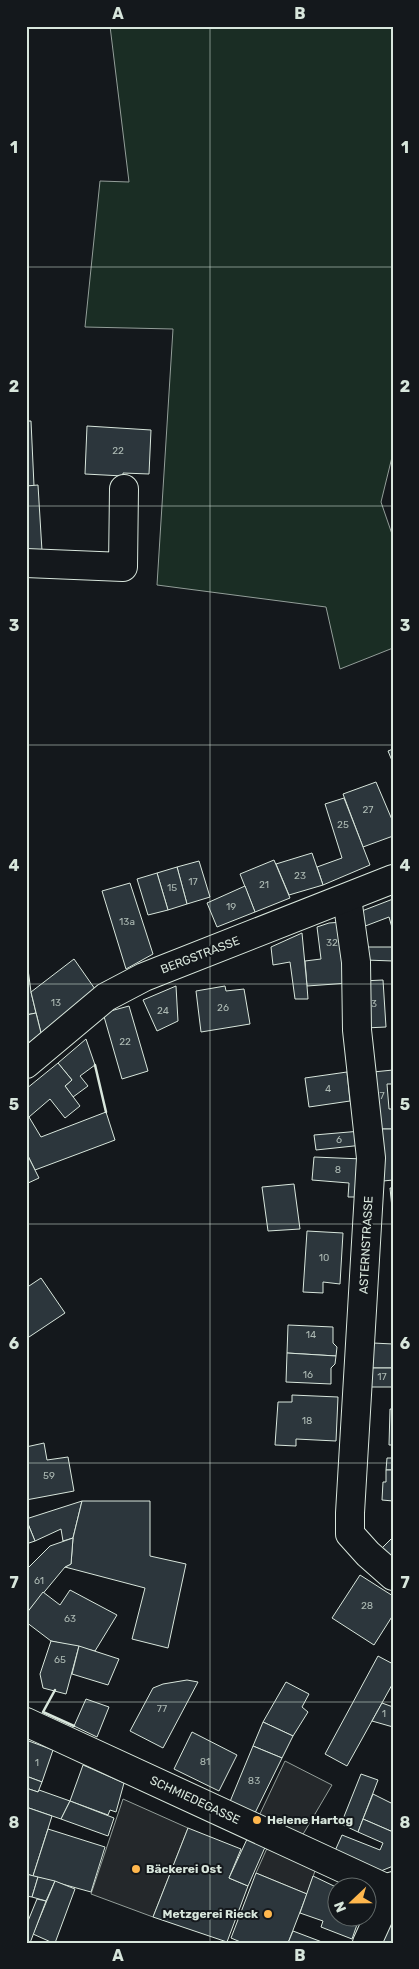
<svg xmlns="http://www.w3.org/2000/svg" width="419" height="1969" font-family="Rubik,sans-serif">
<rect width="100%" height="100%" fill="#14181c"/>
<polygon fill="#1a2d24" stroke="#939e99" points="110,26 393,26 393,453 381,502 393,537 393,648 340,669 326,607 157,585 173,329 85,327 100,181 129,182"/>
<g fill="#24282b" stroke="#939e99">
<polygon points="285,1761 332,1785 302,1836 258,1818"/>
<polygon points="123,1799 188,1828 153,1917 91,1894"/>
<polygon points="268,1846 316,1868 307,1894 256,1873"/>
</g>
<g fill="#2c363c" stroke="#d8e6dc">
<polygon points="26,421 31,421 34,486 26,486"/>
<polygon points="87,426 151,430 149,474 123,473 123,476 85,474"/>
<polygon points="38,485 42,551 26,552 26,486"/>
<polygon points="393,749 393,763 388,751"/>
<polygon points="376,782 393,822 393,836 363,847 343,794"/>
<polygon points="344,798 370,865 323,885 317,867 342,858 325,804"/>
<polygon points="312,853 323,885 289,895 276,864"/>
<polygon points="274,860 290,898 255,912 240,874"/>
<polygon points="199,861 210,897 187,904 177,867"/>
<polygon points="177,867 187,904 168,910 157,873"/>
<polygon points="157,873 168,910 148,915 137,879"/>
<polygon points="130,883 153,954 126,969 102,891"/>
<polygon points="245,886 255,912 217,927 207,903"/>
<polygon points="393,899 393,931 389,917 360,928 354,914"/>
<polygon points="343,922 349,983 307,986 305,961 321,959 317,927 329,923"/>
<polygon points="302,933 307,986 308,999 295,999 290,962 273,965 271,947"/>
<polygon points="365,947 393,947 393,961 365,960"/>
<polygon points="26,954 31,992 36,1013 26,1015"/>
<polygon points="74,959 95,989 41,1033 31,992"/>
<polygon points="383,980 386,1027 365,1028 362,981"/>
<polygon points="176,986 178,1021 157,1031 143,1000"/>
<polygon points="225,986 226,991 244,989 250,1024 201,1032 196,991"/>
<polygon points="129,1006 148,1071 122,1079 103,1013"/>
<polygon points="36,1013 41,1033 26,1045 26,1015"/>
<polygon points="86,1039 95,1065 80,1076 88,1086 73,1097 65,1086 72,1080 58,1063"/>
<polygon points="58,1063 72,1080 65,1086 80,1106 65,1118 50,1099 29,1117 41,1137 106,1112 115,1140 35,1170 26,1152 26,1089"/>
<polygon points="393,1070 393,1084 387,1084 389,1109 393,1109 393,1129 380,1129 373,1072"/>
<polygon points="347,1072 350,1101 309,1107 305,1078"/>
<polygon points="380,1129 393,1129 393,1180 383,1181"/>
<polygon points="361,1131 363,1145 316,1150 314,1135"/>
<polygon points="26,1152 39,1178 26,1184"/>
<polygon points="314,1157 363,1159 361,1197 348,1197 349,1183 312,1180"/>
<polygon points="294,1184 300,1229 268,1231 262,1187"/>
<polygon points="390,1188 393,1188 393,1218"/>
<polygon points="307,1231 343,1233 340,1284 323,1282 323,1293 303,1292"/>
<polygon points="41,1278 65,1313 26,1339 26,1288"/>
<polygon points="288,1325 333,1327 333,1343 337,1347 336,1356 287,1353"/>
<polygon points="373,1343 393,1344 393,1368 371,1368"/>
<polygon points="287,1353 336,1356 335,1364 331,1368 331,1384 286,1382"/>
<rect x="371" y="1368" width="22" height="19"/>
<polygon points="292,1395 338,1397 336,1441 296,1439 296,1446 275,1445 278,1402 292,1402"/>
<polygon points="390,1409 393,1409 393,1445 389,1445"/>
<polygon points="44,1443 47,1460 68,1457 74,1491 26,1500 26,1447"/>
<polygon points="387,1458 393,1458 393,1470 386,1470"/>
<polygon points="386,1470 393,1470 393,1501 382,1500 383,1482 386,1482"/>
<polygon points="82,1501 73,1538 63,1541 61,1529 35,1541 26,1519"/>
<polygon points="82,1501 150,1501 150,1556 186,1564 168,1648 132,1639 145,1588 65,1567 71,1564 73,1538"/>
<polygon points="26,1519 35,1541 26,1544"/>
<polygon points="393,1537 393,1559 382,1548"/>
<polygon points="73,1538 71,1564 65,1567 26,1614 26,1570 50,1546"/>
<polygon points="360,1575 393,1596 393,1615 374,1645 332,1618"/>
<polygon points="70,1590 117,1615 95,1651 51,1641 26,1622 26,1614 43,1592 60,1605"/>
<polygon points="51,1641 79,1646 66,1694 43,1688 40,1674"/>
<polygon points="79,1646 119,1659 108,1685 72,1674"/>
<polygon points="378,1656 393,1664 393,1683 347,1766 325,1754"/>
<polygon points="187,1680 198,1682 163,1748 130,1731 153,1688 163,1684"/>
<polygon points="286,1682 309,1694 302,1707 308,1712 293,1736 263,1722"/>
<polygon points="86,1699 109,1707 97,1737 74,1726"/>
<polygon points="382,1703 393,1707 393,1727 372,1721"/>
<polygon points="263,1722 293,1736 282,1758 253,1746"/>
<polygon points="192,1732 237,1755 219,1791 174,1769"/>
<polygon points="26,1740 53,1750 42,1782 26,1776"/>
<polygon points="253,1746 282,1758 254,1815 229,1804"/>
<polygon points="83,1765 124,1783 116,1812 110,1810 108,1815 70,1801"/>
<polygon points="361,1774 378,1780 358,1832 341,1824"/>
<polygon points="26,1776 42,1782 38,1792 26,1788"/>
<polygon points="26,1788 38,1792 39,1790 70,1801 61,1819 26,1807"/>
<polygon points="373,1794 393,1804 393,1832 363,1819"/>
<polygon points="70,1801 114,1818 108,1836 61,1819"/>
<polygon points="26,1807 52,1816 33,1876 26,1874"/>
<polygon points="363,1819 393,1832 393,1866 381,1871 334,1853 342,1835 380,1850 383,1843 358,1832"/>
<polygon points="188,1828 241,1849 229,1878 248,1886 227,1942 153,1917"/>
<polygon points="48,1829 105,1847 91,1892 33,1876"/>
<polygon points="248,1837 266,1845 248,1886 229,1878"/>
<polygon points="256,1873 307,1894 288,1943 243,1943 231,1938"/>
<polygon points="26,1874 38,1877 32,1897 26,1896"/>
<polygon points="313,1876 336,1887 336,1916 360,1916 352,1939 321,1927 323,1921 300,1913"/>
<polygon points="38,1877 55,1881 46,1901 32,1897"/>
<polygon points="55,1881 75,1889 55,1943 53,1943 33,1934"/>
<polygon points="37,1899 46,1901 30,1943 26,1941 26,1920 28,1921"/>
<polygon points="393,1916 393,1943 380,1943"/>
<polygon points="293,1931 322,1942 288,1943"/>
</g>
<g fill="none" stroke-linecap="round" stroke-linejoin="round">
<g stroke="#d8e6dc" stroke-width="30">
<g id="minor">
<polyline points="26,563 123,567 124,489"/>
<polyline points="347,898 356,962 357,1030 371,1158 350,1513 350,1534 368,1554 393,1576"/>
<polyline points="26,1064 106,997 144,977 393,879"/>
<polyline points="26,1722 390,1890"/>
<polyline points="367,1943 393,1886"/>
</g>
</g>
<use href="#minor" stroke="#14181c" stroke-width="28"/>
<g stroke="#d8e6dc" stroke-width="2.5">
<polyline points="95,1065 106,1112"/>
<polyline points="55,1690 43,1712 74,1726"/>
</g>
</g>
<path fill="none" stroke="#d8e6dc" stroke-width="1" stroke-opacity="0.55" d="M210,26V1943M26,267H393M26,506H393M26,745H393M26,984H393M26,1224H393M26,1463H393M26,1702H393"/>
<g fill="#ffb74d" stroke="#14181c" stroke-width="2">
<circle cx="257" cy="1820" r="5"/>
<circle cx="136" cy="1869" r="5"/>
<circle cx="268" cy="1914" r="5"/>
</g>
<g text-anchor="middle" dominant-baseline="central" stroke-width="4" stroke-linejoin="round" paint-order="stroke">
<g font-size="10" fill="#adbab4">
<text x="118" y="451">22</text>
<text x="368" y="810">27</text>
<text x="343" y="825">25</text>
<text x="300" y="876">23</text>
<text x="193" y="882">17</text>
<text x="264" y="885">21</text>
<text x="172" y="888">15</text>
<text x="231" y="907">19</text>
<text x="127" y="922">13a</text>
<text x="332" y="943">32</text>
<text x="56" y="1003">13</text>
<text x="374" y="1004">3</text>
<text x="223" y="1008">26</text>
<text x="163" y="1011">24</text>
<text x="125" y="1042">22</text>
<text x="328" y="1089">4</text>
<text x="382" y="1096">7</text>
<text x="339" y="1140">6</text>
<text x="338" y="1170">8</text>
<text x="324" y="1258">10</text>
<text x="311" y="1335">14</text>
<text x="308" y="1375">16</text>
<text x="382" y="1377">17</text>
<text x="307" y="1421">18</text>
<text x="49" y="1476">59</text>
<text x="39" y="1581">61</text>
<text x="367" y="1606">28</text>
<text x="70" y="1619">63</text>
<text x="60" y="1660">65</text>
<text x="162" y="1709">77</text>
<text x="384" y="1714">1</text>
<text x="205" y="1762">81</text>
<text x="37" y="1763">1</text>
<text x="254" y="1781">83</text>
</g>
<g font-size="12" fill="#d8e6dc" stroke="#14181c">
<text transform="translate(200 955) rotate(-21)">BERGSTRASSE</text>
<text transform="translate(366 1245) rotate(-87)">ASTERNSTRASSE</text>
<text transform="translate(195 1800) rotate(25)">SCHMIEDEGASSE</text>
</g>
<g font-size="12" font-weight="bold" fill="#d8e6dc" stroke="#14181c" text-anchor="start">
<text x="267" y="1820">Helene Hartog</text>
<text x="146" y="1869">Bäckerei Ost</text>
<text x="258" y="1914" text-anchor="end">Metzgerei Rieck</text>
</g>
</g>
<rect width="419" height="1969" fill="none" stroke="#14181c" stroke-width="55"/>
<g transform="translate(352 1902) rotate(248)"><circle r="24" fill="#14181c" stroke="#626a69"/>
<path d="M0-4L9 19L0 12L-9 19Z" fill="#ffb74d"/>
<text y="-8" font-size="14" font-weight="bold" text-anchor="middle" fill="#d8e6dc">N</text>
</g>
<rect x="28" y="28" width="364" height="1914" fill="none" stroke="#d8e6dc" stroke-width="2"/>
<g font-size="16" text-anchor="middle" font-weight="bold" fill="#d8e6dc">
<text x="118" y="19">A</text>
<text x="300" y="19">B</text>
<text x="14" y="153">1</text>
<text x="405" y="153">1</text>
<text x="14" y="392">2</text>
<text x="405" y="392">2</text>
<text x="14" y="631">3</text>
<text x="405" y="631">3</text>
<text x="14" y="871">4</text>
<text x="405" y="871">4</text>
<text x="14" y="1110">5</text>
<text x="405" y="1110">5</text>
<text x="14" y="1349">6</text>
<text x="405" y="1349">6</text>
<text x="14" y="1588">7</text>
<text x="405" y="1588">7</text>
<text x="14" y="1828">8</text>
<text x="405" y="1828">8</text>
<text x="118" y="1961">A</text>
<text x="300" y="1961">B</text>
</g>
</svg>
